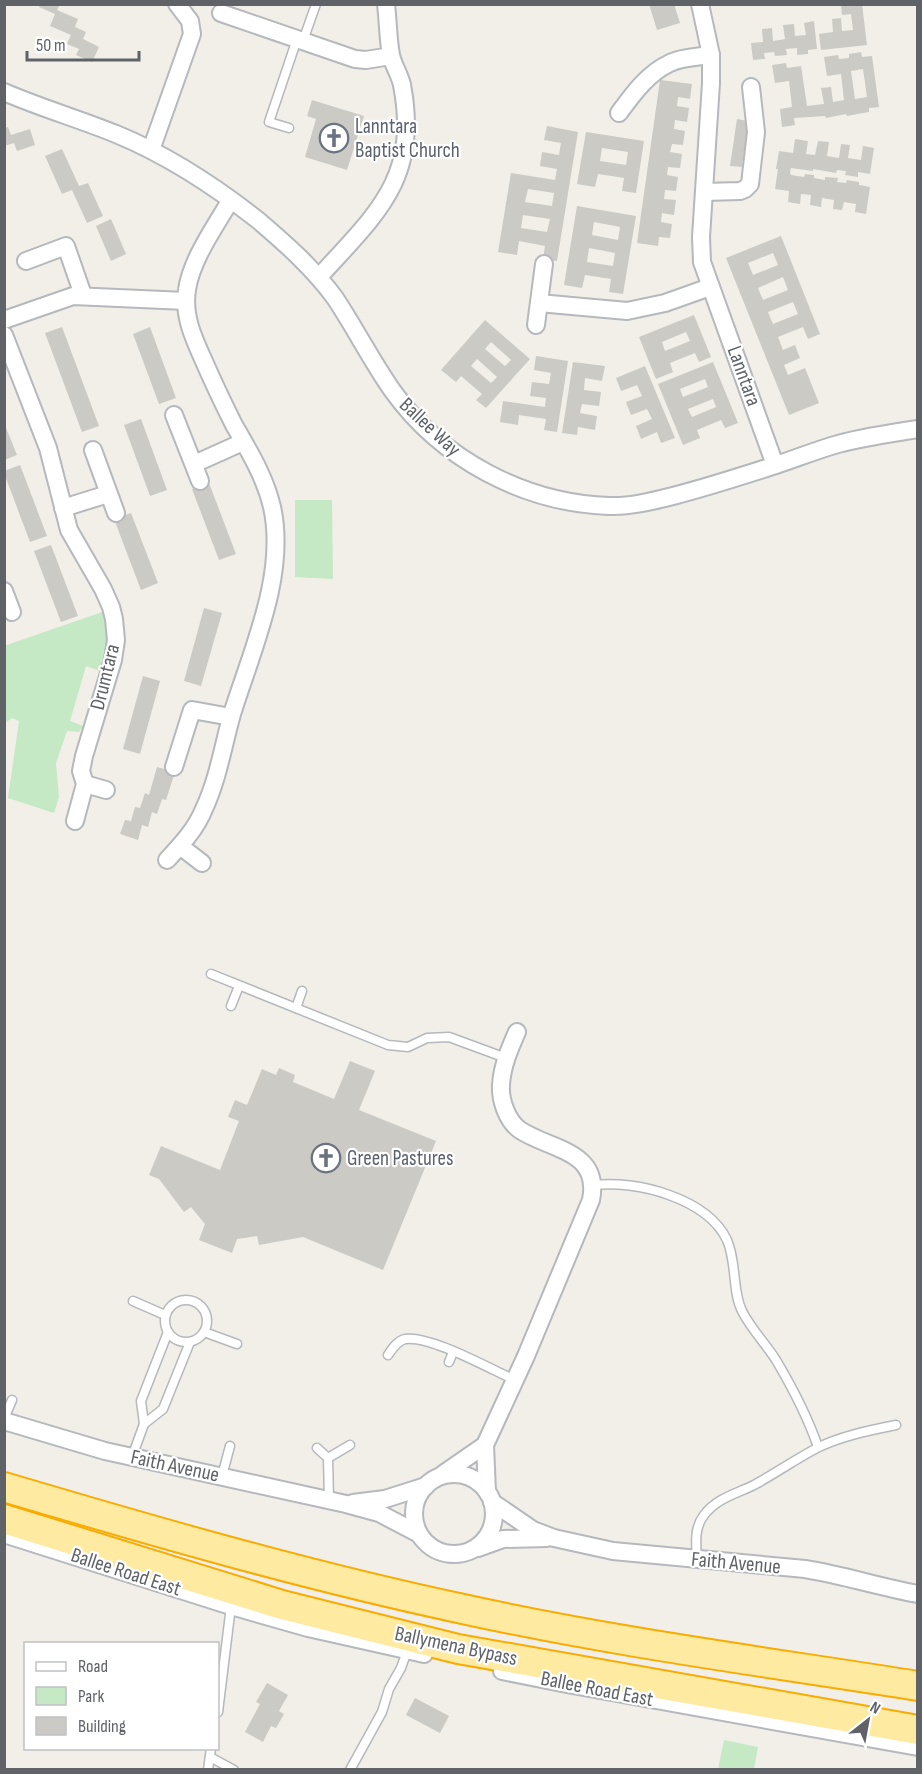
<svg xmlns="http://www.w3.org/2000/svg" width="922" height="1774" font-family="'Sofia Sans Condensed',sans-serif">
<rect width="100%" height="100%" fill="#f1efe8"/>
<g fill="#c5e8c5">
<polygon points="295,500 332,500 333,579 295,577"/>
<polygon points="105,611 110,628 103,672 86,666 70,721 83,726 79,732 67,731 56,763 59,797 54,813 8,798 19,721 12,718 5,723 4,646"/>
<polygon points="724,1740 758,1747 754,1769 718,1769"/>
</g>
<g fill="#cccac5" fill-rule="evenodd">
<polygon points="40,4 60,4 57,10 78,19 75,27 86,32 83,39 99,47 92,62 76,55 79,49 67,44 71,35 50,26 55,14 39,7"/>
<polygon points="649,4 674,4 680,23 657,30"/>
<polygon points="862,4 867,45 821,50 819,34 833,32 832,19 841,18 842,31 853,30 851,14 842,15 841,6"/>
<polygon points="814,21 817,49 808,50 808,54 797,55 797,48 786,49 787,55 775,56 774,52 764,53 765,59 753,60 751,43 763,42 762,29 772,28 773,41 785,39 783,25 794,24 795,36 806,35 804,23"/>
<path d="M861,52L862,57L872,56L879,107L869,108V112L847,116L846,114L826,118L825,116L794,118L795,125L782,127L780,109L792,107L789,81L775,83L772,65L786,63L787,68L801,66L807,106L824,104L821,88L831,87L833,102L844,100L841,74L827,76L824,57L838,55L839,59L849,58V54ZM863,69L867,97L855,99L851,71Z"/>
<polygon points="660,80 692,84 690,99 678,97 677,106 689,108 687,122 675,120 674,129 685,131 683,145 672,144 670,152 682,154 680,168 668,167 667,175 678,177 676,191 665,190 664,199 676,200 674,215 662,213 661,222 672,224 670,238 659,237 658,246 637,243"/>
<polygon points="312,100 364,116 347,170 305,157 316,119 307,116"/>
<polygon points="737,119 748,121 742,167 730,166"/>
<path d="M547,126L578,132L557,261L543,259L545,246L519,241L517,255L498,252L511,173L555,180L557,169L540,166L542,152L559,155L561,143L544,140ZM528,189L554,193L552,206L525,202ZM523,215L550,219L547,232L521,228Z"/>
<polygon points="8,127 11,135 30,129 35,145 17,151 14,143 4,146 4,128"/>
<path d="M586,132L644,141L636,193L622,191L624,178L598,174L595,187L577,184ZM602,148L628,152L626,165L600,161Z"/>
<polygon points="795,139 808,141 806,154 815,155 818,141 829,142 827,156 839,158 841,144 850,145 848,158 861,160 863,146 874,148 870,174 858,172 858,177 845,175 846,171 837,170 836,173 813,169 813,171 791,168 790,172 791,175 804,177 805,174 814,175 814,178 825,180 825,177 838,178 837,182 846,183 847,180 859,182 859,185 870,187 866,214 855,212 856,204 844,202 842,210 833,209 834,200 822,198 821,207 810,205 811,195 801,194 800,204 788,202 789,191 775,189 778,169 776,169 779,151 793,153"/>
<polygon points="62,149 79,186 88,183 103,216 87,223 72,190 62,194 45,156"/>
<path d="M577,206L636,216L623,294L609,292L611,279L585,275L582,288L564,285ZM594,222L620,227L618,240L592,235ZM589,248L615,253L613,266L587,262Z"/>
<polygon points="111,219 126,254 111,261 96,226"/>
<path d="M781,236L820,334L808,339L803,327L778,337L783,350L795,345L800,358L784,365L788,375L805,368L819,403L789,415L726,258ZM773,253L778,265L753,275L748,263ZM783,277L788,290L763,300L758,288ZM793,302L798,314L773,324L768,312Z"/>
<path d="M694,315L711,357L699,362L695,353L670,363L673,372L656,379L639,337ZM686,332L690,341L665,351L662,342Z"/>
<path d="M485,320L530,359L486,408L476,400L482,394L461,376L456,382L441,370ZM491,342L511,360L505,366L485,349ZM477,359L497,377L491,383L471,366Z"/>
<polygon points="62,327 99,426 82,432 45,333"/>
<polygon points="150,327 176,398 159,404 133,334"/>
<polygon points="536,356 568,361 557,432 544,430 546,419 519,415 518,425 500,422 503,401 545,407 546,398 530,396 532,382 549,384 551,373 534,370"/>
<polygon points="573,362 605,366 602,381 585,378 584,390 601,392 599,406 582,404 580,413 597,416 595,430 578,427 577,435 562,433"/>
<path d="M713,362L738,423L725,428L721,420L697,430L700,438L683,445L658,384ZM705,379L708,387L683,397L680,389ZM713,399L716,407L692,417L688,409Z"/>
<polygon points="645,366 675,438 661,443 657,432 641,439 636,426 652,419 647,409 631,415 626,402 642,396 637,385 621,391 616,378"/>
<polygon points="141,419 167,490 150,496 124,425"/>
<polygon points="4,423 17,455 4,460"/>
<polygon points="20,465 47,536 30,542 4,473 4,471"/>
<polygon points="209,483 236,554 219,560 192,489"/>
<polygon points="131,513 158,583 141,590 114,519"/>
<polygon points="51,545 78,616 61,622 34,551"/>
<polygon points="204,608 222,613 201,686 184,681"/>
<polygon points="143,676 160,681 140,754 123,749"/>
<polygon points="157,767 175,772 166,800 162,799 157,814 152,812 148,827 142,825 138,840 120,834 125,820 131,821 135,807 140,808 145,793 149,795"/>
<polygon points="350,1061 375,1071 359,1110 436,1141 383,1270 303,1237 259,1245 257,1236 237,1239 232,1253 199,1240 205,1224 191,1207 184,1212 159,1179 149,1175 161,1146 220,1170 239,1121 228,1117 235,1100 247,1105 262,1069 276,1075 279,1068 295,1075 293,1082 334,1099"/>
<polygon points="267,1683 288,1695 279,1711 284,1714 276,1728 271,1726 263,1742 245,1732 260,1704 256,1702"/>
<polygon points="415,1698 449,1716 440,1733 406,1715"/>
</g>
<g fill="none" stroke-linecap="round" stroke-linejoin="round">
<g stroke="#b5b8bc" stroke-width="11">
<g id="service">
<polyline points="303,41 316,4"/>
<polyline points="289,128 269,122 297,39"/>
<polyline points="211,974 388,1045 408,1047 427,1038 449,1037 506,1058"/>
<polyline points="231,1006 239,986"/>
<polyline points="296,1008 302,991"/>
<path d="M594,1185C636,1180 707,1198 727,1240C737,1263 732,1291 742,1311C751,1329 766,1344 776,1360C792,1387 808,1418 818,1447"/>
<circle cx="186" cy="1321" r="21"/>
<polyline points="133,1301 165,1315"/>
<polyline points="204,1332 237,1344"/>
<path d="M388,1355C392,1349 397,1341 405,1339C430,1335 490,1369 515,1380"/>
<polyline points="449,1362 453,1352"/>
<polyline points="4,1419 12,1400"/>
<polyline points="144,1424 163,1409 190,1342"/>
<polyline points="317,1448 328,1458"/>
<polyline points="132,1457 144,1424 141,1401 168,1332"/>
<polyline points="222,1476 230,1446"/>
<polyline points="329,1500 328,1458 350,1445"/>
<path d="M697,1559C696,1543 694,1528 704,1515C717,1498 736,1494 754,1485C776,1473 796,1459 817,1448C841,1436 871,1430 896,1425"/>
<polyline points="218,1712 231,1606"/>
<polyline points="210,1757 234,1770"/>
<polyline points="208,1770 211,1748"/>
<polyline points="350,1770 382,1712 389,1689 401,1668 407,1651"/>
</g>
</g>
<g stroke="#b5b8bc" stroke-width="20">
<g id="minor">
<polyline points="700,4 711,55 711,83 701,237 702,262 775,465"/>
<polyline points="221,13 355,59 366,60 391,56"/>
<path d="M4,92C41,108 79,119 116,134C167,155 216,187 259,221C286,244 314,269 335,298C355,328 371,360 392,390C441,459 524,503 609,506C629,507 653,501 673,496C708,487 742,476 776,465C797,458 817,450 838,444C864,437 891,433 918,429"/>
<path d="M619,113C633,94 648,73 670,63C682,57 698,57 711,55"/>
<polyline points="151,150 192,34 190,21 177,4"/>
<polyline points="704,192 740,191 745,189 750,184 756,132 751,87"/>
<polyline points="26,261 66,246 83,295"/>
<path d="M319,277C376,214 420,179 402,85C400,75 393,65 391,55C388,39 388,21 386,4"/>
<polyline points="539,303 627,311 665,303 710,287"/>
<polyline points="4,320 73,296 186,301"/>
<polyline points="536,325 544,264"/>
<polyline points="4,335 48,448 69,530 103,589 111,607 114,619 116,640 113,660 84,756 81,771 85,784 75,821"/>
<polyline points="174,415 200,481"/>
<polyline points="93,450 116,513"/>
<polyline points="194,464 243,442"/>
<polyline points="63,508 108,494"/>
<polyline points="4,591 12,612"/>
<polyline points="174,767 192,710 231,717"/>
<polyline points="85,784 106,790"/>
<polyline points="180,846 202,863"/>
<path d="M167,860C181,845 196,829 204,809C218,779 223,746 232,714C252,650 287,574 272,507C265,477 249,451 234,425C223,403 213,382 203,359C193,337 183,315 187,290C191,260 215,227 230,201"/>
<polyline points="4,1421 105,1451 346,1504 379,1513 419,1534"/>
<polyline points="443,1474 485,1445"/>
<circle cx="454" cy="1514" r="40"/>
<path d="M487,1492L485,1445L526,1356L591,1200C601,1150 550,1150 520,1130C507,1121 500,1100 501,1085C502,1066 510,1048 517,1032"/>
<path d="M492,1502L533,1530L554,1538L613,1551L805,1569C843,1575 879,1587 918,1594"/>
<polyline points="353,1503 385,1499 426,1486"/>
<polyline points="4,1534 231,1606 308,1628 424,1654"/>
<polyline points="478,1548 503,1539 547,1538"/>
<polyline points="502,1671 567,1684 918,1747"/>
</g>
</g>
<g stroke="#f9ab00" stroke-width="32">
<g id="trunk">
<path d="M4,1487C156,1532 308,1576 463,1609C613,1642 766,1662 918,1686"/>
<polyline points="4,1519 282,1605 458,1649 918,1730"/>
</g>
</g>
<use href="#service" stroke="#fff" stroke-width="8"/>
<use href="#minor" stroke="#fff" stroke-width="16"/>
<use href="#trunk" stroke="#feeaa1" stroke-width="28"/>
</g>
<defs>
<g id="church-ring" transform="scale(1.5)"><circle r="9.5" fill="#fff" stroke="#6b7280" stroke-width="1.5"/><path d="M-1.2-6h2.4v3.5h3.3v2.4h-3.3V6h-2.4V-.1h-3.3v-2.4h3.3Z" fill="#6b7280"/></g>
</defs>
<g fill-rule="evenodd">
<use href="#church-ring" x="334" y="138"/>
<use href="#church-ring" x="326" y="1158"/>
</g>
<g text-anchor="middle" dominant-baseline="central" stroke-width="4.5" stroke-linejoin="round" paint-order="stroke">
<g font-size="21" fill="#5b616d" stroke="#fff" text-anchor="start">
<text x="355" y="126">Lanntara<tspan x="355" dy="24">Baptist Church</tspan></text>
<text x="347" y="1158">Green Pastures</text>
</g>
<g font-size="21" fill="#5f6368" stroke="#fff">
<text transform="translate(744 376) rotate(70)">Lanntara</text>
<text transform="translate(430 427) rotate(43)">Ballee Way</text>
<text transform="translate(105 677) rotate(-76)">Drumtara</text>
<text transform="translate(175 1466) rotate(12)">Faith Avenue</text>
<text transform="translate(736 1563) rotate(5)">Faith Avenue</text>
<text transform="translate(126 1572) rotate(18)">Ballee Road East</text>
<text transform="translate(456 1646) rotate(12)">Ballymena Bypass</text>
<text transform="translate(597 1689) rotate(11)">Ballee Road East</text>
</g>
</g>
<rect width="922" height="1774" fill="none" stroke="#5f6368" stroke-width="12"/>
<rect x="24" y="1642" width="195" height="108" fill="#ffffff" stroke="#bfc1c3" stroke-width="1.5"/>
<rect x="36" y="1662" width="30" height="9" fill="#ffffff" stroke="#bfc1c3" stroke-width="1.5"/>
<text x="78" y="1672" font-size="18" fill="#5f6368">Road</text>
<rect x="36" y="1687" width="30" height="18" fill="#c5e8c5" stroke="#bfc1c3" stroke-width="1.5"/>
<text x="78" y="1702" font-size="18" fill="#5f6368">Park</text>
<rect x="36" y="1717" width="30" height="18" fill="#cccac5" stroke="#bfc1c3" stroke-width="1.5"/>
<text x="78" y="1732" font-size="18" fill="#5f6368">Building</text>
<g transform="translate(868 1720) rotate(31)" stroke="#ffffff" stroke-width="4.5" paint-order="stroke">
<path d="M0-4.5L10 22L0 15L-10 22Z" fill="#5f6368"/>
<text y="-9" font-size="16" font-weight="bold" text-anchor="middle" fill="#5f6368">N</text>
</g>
<path d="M27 51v9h112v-9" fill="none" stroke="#5f6368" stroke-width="3"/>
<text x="36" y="51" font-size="18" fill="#5f6368" stroke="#ffffff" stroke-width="4.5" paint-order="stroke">50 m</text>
</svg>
